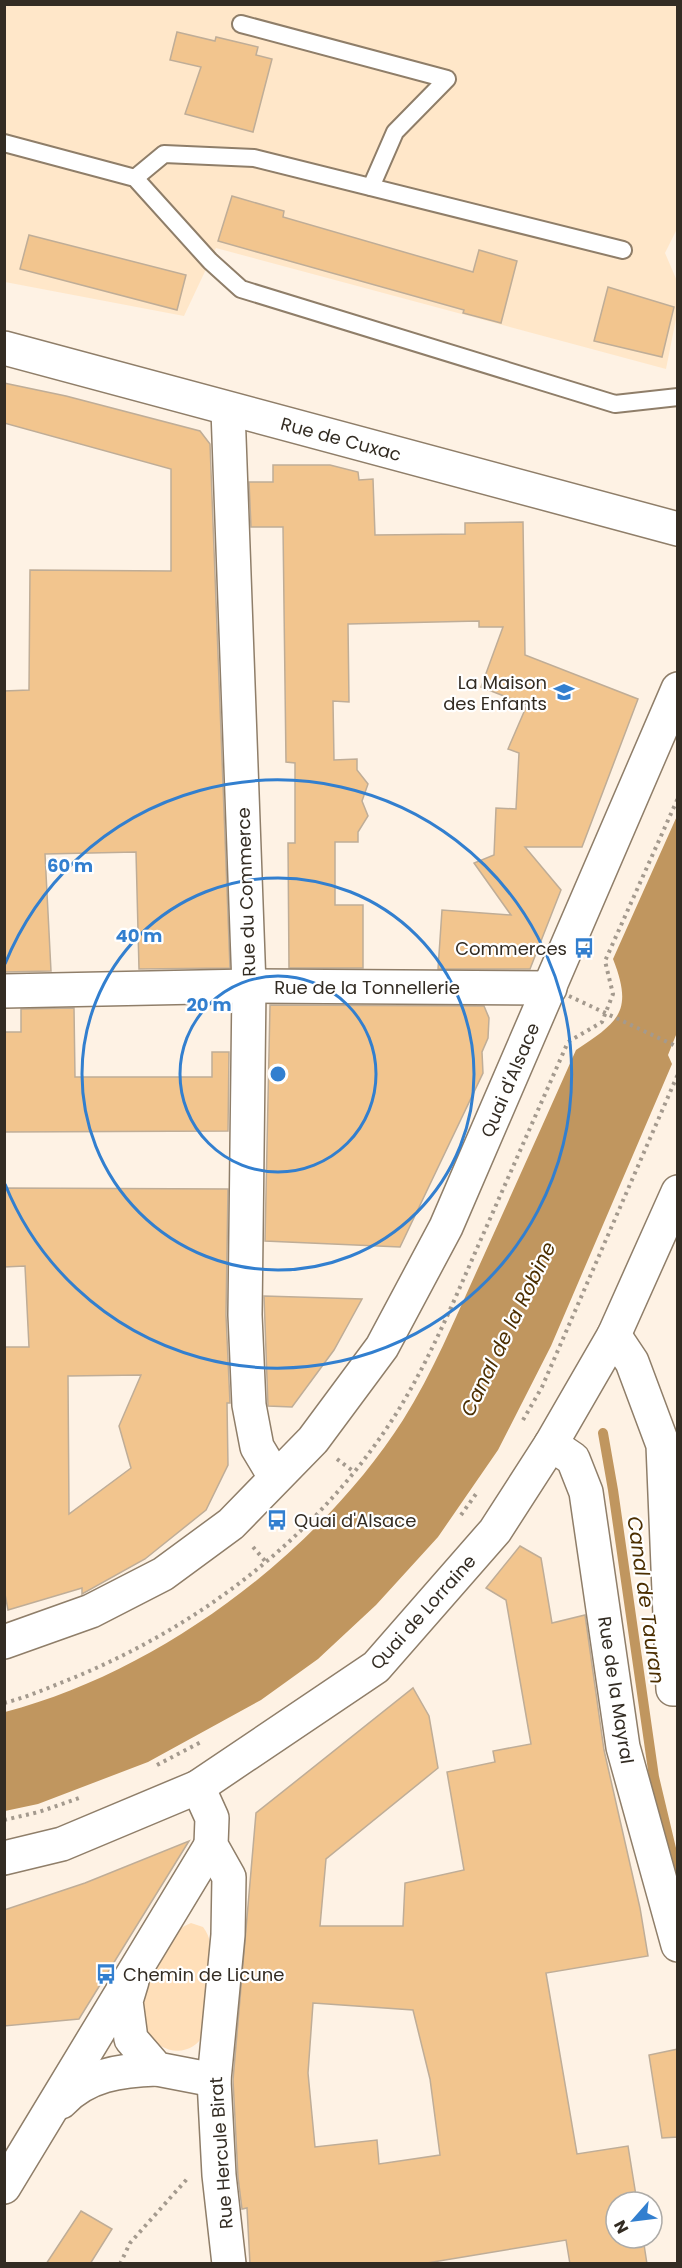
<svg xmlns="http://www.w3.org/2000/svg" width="682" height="2268" font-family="Poppins,sans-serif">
<rect width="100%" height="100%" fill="#fef2e4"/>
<polygon fill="#ffe7c9" points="4,5 677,5 678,227 665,253 677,281 678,309 666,369 216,248 184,316 5,282"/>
<path fill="#ffdfb9" d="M191,1923L203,1927C218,1947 210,1975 209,1998C208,2007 209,2018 207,2026C194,2070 137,2050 142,2007C144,1992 152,1977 157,1963C164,1946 173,1930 191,1923Z"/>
<path fill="#c0965f" d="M677,816L678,1030L668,1055L672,1064L551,1346L498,1450L438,1537L376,1605L318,1659L261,1700L148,1762L38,1804L5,1811V1712C159,1672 317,1554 403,1420C434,1371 456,1316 480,1264C512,1193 544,1122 576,1050C618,1022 634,1012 613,959Z"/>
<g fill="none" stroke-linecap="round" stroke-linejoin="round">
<polyline stroke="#c0965f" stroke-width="10" points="603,1433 613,1490 654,1777 678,1878"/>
</g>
<g fill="#f2c58e" stroke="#bfad97" stroke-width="1.5" fill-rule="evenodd">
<polygon points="177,32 215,41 216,37 258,47 256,55 272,59 253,132 185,114 201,67 170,60"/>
<polygon points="232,196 284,211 283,217 473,272 479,250 517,261 501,323 463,313 464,310 218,241"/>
<polygon points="29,235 186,275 177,310 20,269"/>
<polygon points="608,287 674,307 662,357 594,341"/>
<polygon points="4,383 66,396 200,431 210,444 230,968 139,969 136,852 45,854 51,971 4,972 4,691 29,690 30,570 171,571 171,469 4,423"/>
<polygon points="273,465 330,465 358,472 359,480 373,479 375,535 465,534 465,523 523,522 525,655 638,699 582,847 525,847 561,890 530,969 438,969 442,910 511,915 474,863 494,855 496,808 516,809 519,753 508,749 527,705 481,687 503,627 479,627 479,621 348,624 349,702 333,701 334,760 357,759 357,770 368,784 362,801 368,816 358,832 358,842 335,842 335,905 363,905 363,968 289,968 288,843 295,843 295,763 286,762 283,527 251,527 249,482 273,482"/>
<polygon points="270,1005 484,1006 489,1018 488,1038 482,1052 483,1073 400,1247 265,1241"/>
<polygon points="74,1008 75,1077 212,1077 212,1052 229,1052 228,1131 4,1132 4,1032 21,1032 21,1009"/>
<path d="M4,1188L228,1189L226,1315L230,1403H227L228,1465L206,1510L145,1559L82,1594V1588L8,1610L4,1589V1347H29L25,1266L4,1267ZM141,1375L119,1426L131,1468L69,1514L68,1376Z"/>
<polygon points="264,1296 362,1299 334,1350 292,1407 268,1406"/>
<path d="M520,1546L541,1558L552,1623L585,1615L604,1750L640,1908L648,1956L546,1973L577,2154L628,2146L637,2202H616V2238H643L647,2264H570L566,2240L421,2264H250L247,2208L242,2209L238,2177L233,2080L256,1813L413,1688L429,1716L438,1768L326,1859L320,1926H403L405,1883L464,1870L447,1772L495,1762L493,1751L531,1744L506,1600L486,1588ZM313,2003L413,2010L430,2079L440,2155L379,2164L377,2140L315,2147L308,2073Z"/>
<polygon points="189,1841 79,2019 4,2026 4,1910 85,1883"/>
<polygon points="678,2049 678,2137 662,2138 649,2055"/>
<polygon points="81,2211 112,2229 90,2264 46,2264"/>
</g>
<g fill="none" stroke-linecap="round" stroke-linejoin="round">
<g stroke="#8f7e69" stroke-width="20">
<g id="service">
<polyline points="241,24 447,79 395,132 371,187"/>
<polyline points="4,143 135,178 210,261 241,289 615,404 678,397"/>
<polyline points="135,178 164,154 254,158 623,250"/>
</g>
</g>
<g stroke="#8f7e69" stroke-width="36">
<g id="minor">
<polyline points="228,410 249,986 245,1315 249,1405 257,1447 275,1477"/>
<polyline points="4,991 249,986 550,988"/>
<polyline points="614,1335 632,1362 663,1445 673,1689 678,1689"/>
<polyline points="551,1444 573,1459 586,1492 623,1747 678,1945"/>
<polyline points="4,1642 91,1611 163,1574 231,1524 313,1440 382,1347 446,1227 678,689"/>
<polyline points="198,1787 212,1818 211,1845 229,1877 228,1935 214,2080 219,2175 229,2264"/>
<polyline points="4,1858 62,1844 198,1787 376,1667 495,1531 551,1444 614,1335 678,1192"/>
<polyline points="132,1981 126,2001 131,2039 157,2069 214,2080"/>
<path d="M61,2102C86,2075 121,2070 157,2069"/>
<polyline points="4,2187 211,1845"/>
</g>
</g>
<g stroke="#8f7e69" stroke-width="36">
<polyline id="tertiary" points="4,348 678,529"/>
</g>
<g stroke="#a49a8e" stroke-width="4" stroke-dasharray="3 4.5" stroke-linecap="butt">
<polyline points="678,1052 678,1056"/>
<polyline points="523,1420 542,1387 678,1074"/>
<polyline points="337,1459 353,1471"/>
<polyline points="461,1515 476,1494"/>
<polyline points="253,1547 266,1562"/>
<path d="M4,1703C28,1697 50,1687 73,1678C204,1624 319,1535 396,1414C429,1361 453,1303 478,1246C508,1178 538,1110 568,1042L602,1022L613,994L605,961L678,798"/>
<polyline points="157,1765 201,1742"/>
<polyline points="4,1820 39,1812 79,1798"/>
<polyline points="120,2264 130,2243 187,2179"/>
</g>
<use href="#service" stroke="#fff" stroke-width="16"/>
<use href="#minor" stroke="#fff" stroke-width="33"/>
<use href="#tertiary" stroke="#fff" stroke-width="33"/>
<polyline stroke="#a49a8e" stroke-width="4" stroke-dasharray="3 4.5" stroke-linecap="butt" points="569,996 678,1047"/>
</g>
<g fill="none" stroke="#327fcf" stroke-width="3">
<circle cx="278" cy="1074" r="98"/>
<circle cx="278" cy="1074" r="196"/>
<path d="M5 964A294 294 0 1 1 5 1184"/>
</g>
<defs>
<g id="school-bare" transform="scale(1.62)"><path d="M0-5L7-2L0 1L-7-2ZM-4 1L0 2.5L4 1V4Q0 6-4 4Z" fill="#327fcf" stroke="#fff" stroke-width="2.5" paint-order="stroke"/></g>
<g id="bus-bare" transform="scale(1.62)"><path d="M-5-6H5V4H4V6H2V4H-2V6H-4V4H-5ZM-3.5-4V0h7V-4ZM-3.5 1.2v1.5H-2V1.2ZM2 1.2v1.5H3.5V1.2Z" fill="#327fcf" stroke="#fff" stroke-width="2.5" paint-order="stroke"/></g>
</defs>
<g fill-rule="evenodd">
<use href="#school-bare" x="564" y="692"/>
<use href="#bus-bare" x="584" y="948"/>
<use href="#bus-bare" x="277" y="1520"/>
<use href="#bus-bare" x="106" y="1974"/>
</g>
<g text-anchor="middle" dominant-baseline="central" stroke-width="4.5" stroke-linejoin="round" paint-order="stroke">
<g font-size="18" fill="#332c23" stroke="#fff">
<text transform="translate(341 439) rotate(15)">Rue de Cuxac</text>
<text transform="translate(246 892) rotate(-92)">Rue du Commerce</text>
<text x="367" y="987">Rue de la Tonnellerie</text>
<text transform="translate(510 1080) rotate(-67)">Quai d'Alsace</text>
<text transform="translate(423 1612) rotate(-48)">Quai de Lorraine</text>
<text transform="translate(616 1690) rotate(81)">Rue de la Mayral</text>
<text transform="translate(221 2153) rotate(-94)">Rue Hercule Birat</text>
</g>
<g font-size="18" fill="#332c23" stroke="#fff" text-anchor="end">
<text x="547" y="682">La Maison<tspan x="547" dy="21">des Enfants</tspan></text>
<text x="567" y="948">Commerces</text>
<text x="294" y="1520" text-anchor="start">Quai d'Alsace</text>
<text x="123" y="1974" text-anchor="start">Chemin de Licune</text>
</g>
<g font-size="20" font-style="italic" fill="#4b2e00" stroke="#fff">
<text transform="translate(508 1329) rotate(-64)">Canal de la Robine</text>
<text transform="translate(646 1600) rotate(82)">Canal de Tauran</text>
</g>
</g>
<circle cx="278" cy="1074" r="9" fill="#327fcf" stroke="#fff" stroke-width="3"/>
<g font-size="18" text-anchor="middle" font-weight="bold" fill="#327fcf" stroke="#fff" stroke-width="4.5" stroke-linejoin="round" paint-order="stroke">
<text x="70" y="872">60 m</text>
<text x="139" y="942">40 m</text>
<text x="209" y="1011">20 m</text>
</g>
<rect width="682" height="2268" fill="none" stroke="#332c23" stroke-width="12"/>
<g transform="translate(634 2220) rotate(242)"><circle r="28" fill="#ffffff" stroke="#adaba7" stroke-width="1.5"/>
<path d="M0-4.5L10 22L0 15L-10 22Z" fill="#327fcf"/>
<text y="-9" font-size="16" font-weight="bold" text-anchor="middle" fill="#332c23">N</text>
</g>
</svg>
